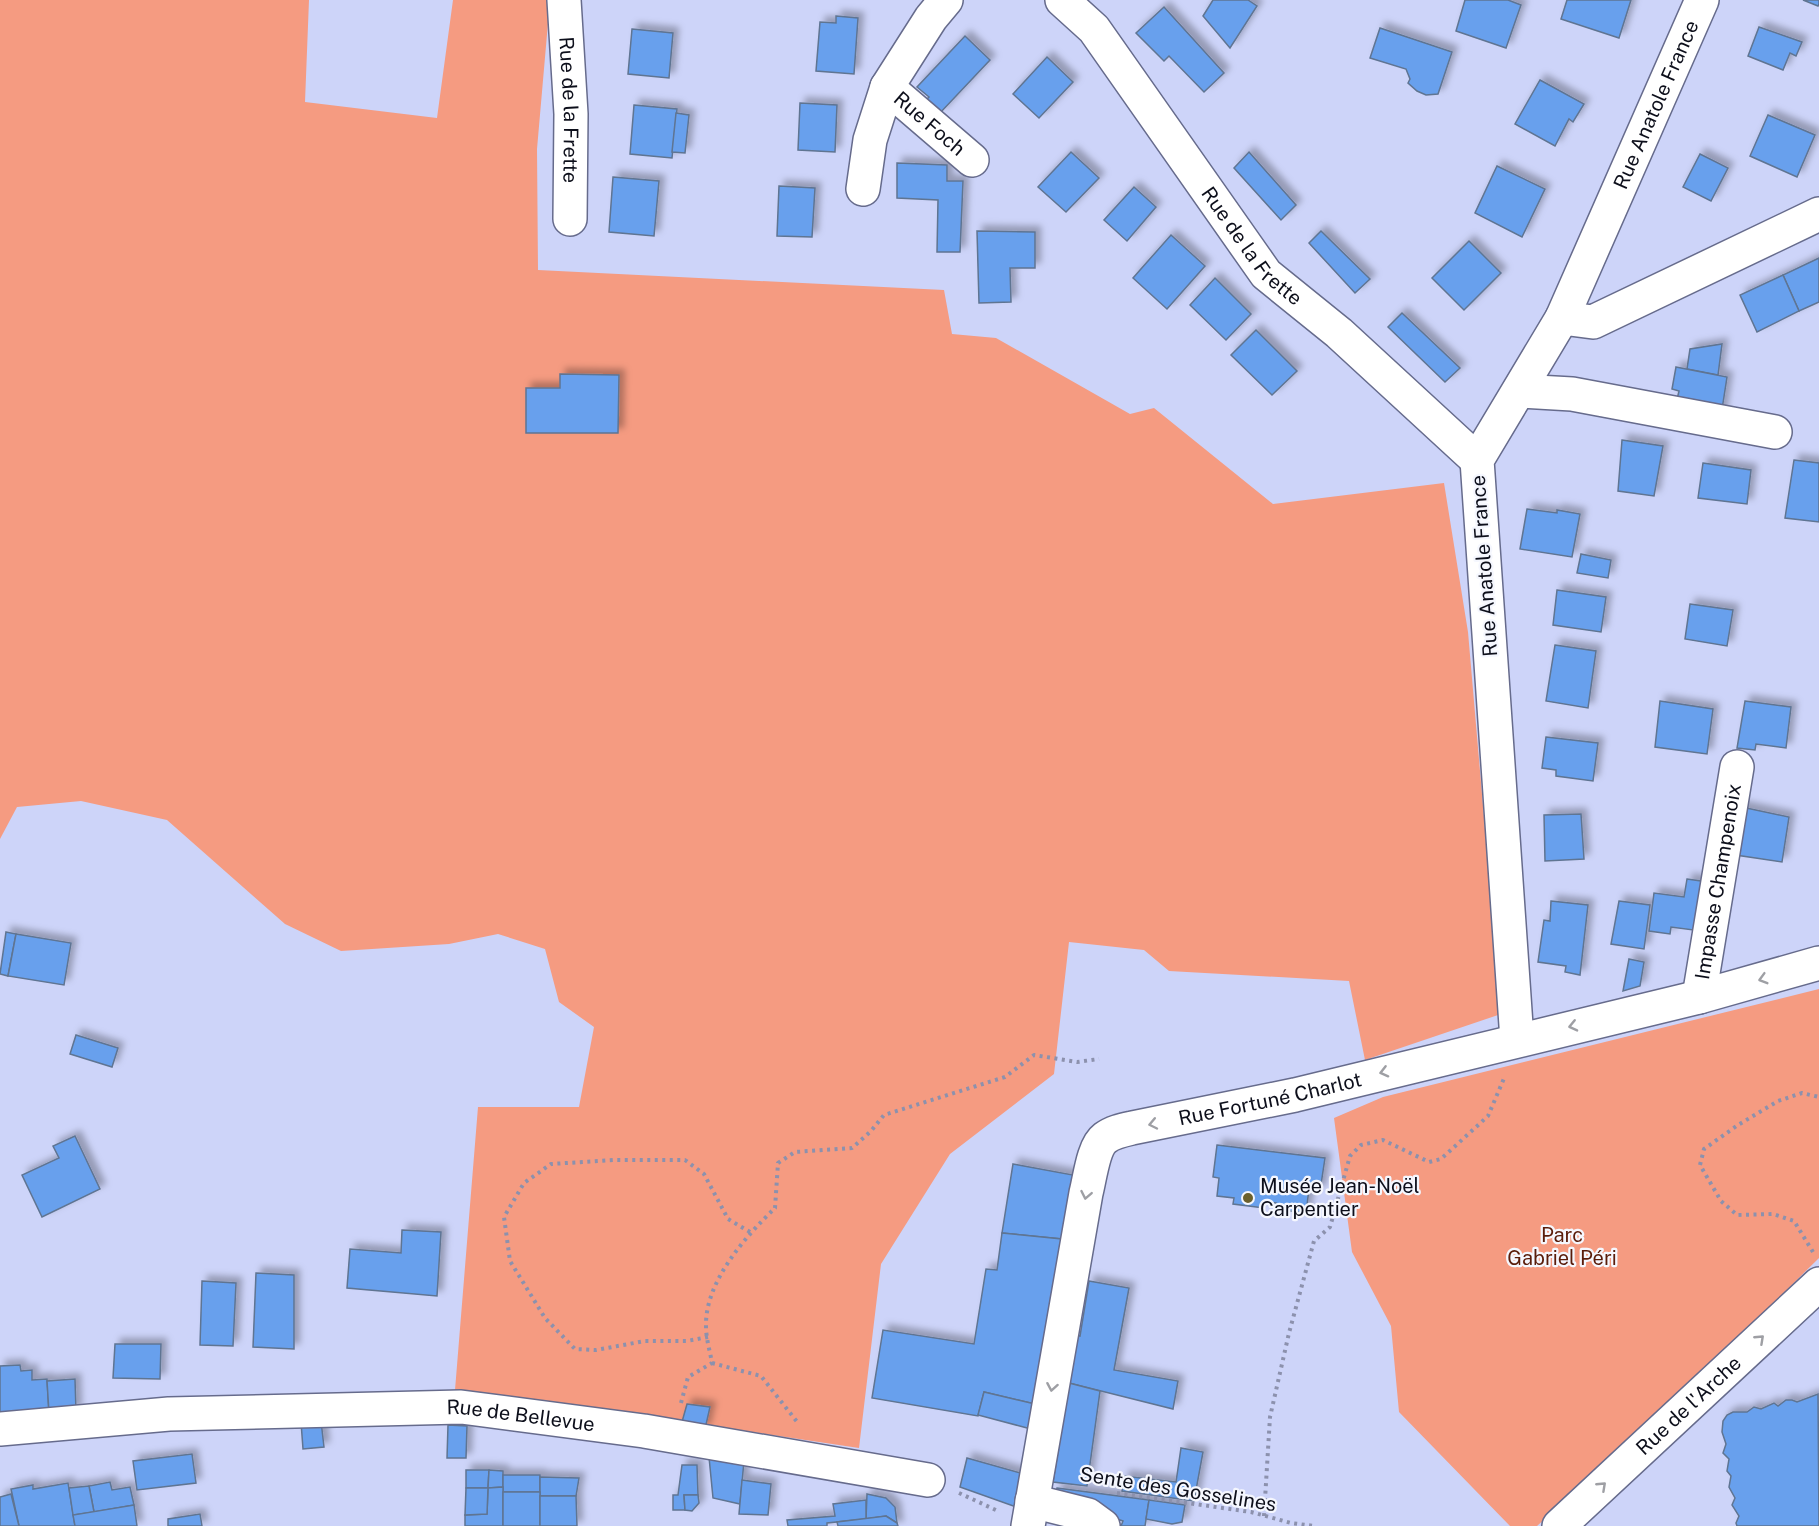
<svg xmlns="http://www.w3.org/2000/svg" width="1819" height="1526" font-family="'Public Sans',sans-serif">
<defs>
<filter id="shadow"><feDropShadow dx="5.5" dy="-5.5" stdDeviation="3" flood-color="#0004"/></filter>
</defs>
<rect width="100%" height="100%" fill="#cdd4f9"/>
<g fill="#f59b81">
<polygon points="0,0 309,0 305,102 437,118 453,0 550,0 537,149 538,270 944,290 952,334 996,338 1130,414 1154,408 1273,504 1444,483 1468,632 1501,1014 1365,1060 1349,981 1169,971 1144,950 1069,942 1054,1074 950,1154 881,1264 859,1448 564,1404 455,1390 478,1107 579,1107 594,1027 559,1002 545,949 498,934 449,944 341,951 285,924 167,820 81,801 17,807 0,839"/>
<polygon points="1819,989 1819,1258 1670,1405 1537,1526 1510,1526 1399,1412 1391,1326 1352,1252 1334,1118 1383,1097"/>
</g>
<g fill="#68a0ed" stroke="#5f7492" stroke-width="1.5" filter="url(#shadow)">
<polygon points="1213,0 1248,0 1257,6 1230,48 1203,16"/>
<polygon points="1465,0 1508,0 1521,5 1506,48 1456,31"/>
<polygon points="1567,0 1631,0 1619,38 1561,19"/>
<polygon points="1803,0 1819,0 1819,4 1818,6"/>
<polygon points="1164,7 1224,73 1204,92 1169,56 1164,61 1136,33"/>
<polygon points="836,16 858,18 854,74 816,71 820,22 836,23"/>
<polygon points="1759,27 1802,42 1796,56 1790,53 1783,70 1748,56"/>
<polygon points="1380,28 1452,52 1438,94 1426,95 1417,91 1408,83 1410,79 1406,69 1370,58"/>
<polygon points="632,29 673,33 669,78 628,74"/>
<polygon points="965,36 990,60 940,113 926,100 929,97 917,87"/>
<polygon points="1047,57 1073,82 1039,118 1013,94"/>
<polygon points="1540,80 1584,104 1573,122 1569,119 1555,146 1515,124"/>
<polygon points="800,103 837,105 835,152 798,150"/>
<polygon points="634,105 677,109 672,158 630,154"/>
<polygon points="676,113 689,115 685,153 672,152"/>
<polygon points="1768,115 1815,135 1797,177 1750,156"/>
<polygon points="1071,152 1099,178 1066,212 1038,187"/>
<polygon points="1249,152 1296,205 1281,220 1234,168"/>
<polygon points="1700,154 1728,168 1711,201 1683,187"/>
<polygon points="897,163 947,165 947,181 963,181 960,252 937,252 938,200 897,198"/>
<polygon points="1497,166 1545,189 1522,237 1475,213"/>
<polygon points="613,177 659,181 654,236 609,232"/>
<polygon points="779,186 815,188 812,237 777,236"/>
<polygon points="1134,187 1156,207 1127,241 1104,220"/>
<polygon points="977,231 1035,232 1035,268 1010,268 1011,302 979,303"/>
<polygon points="1321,231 1370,279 1355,293 1309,243"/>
<polygon points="1171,235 1205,266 1167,309 1133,278"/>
<polygon points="1469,241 1501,273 1464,310 1432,278"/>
<polygon points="1819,258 1819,302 1799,311 1783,275"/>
<polygon points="1783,275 1799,311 1757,332 1740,295"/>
<polygon points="1215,278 1251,314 1226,340 1190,305"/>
<polygon points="1402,313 1460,368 1445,382 1388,327"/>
<polygon points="1256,330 1297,371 1272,395 1231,355"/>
<polygon points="1722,344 1718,375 1687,369 1690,349"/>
<polygon points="1676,367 1727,377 1721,416 1675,408 1679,391 1672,389"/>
<polygon points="560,374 619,375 618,433 526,433 526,388 560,388"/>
<polygon points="1622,440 1663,446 1654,496 1618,491"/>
<polygon points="1794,460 1819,463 1819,522 1785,518"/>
<polygon points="1703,463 1751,470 1747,504 1698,498"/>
<polygon points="1527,509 1557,513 1557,510 1580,514 1572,557 1520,549"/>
<polygon points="1581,554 1611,560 1608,578 1577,573"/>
<polygon points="1557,590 1606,597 1601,632 1553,625"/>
<polygon points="1690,604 1733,610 1727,646 1685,639"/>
<polygon points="1555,645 1596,651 1588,708 1546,701"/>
<polygon points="1660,701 1713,709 1707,754 1655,747"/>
<polygon points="1745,701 1791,707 1786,748 1756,744 1755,750 1737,748"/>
<polygon points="1546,737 1598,743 1593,781 1556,776 1556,770 1542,768"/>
<polygon points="1737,806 1789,817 1782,862 1729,854"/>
<polygon points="1581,814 1584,859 1545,861 1544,815"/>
<polygon points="1687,879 1708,882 1701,931 1671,927 1670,934 1649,931 1654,893 1684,897"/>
<polygon points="1551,901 1588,905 1580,975 1565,972 1566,966 1538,962 1544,920 1550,921"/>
<polygon points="1619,901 1650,905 1644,949 1611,944"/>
<polygon points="6,932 16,934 8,976 0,974"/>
<polygon points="16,934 71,943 64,985 8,976"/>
<polygon points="1629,959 1644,962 1640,986 1623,991"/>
<polygon points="76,1035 118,1048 112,1067 70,1054"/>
<polygon points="75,1136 100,1189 42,1217 22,1175 59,1158 53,1146"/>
<polygon points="1217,1145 1325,1158 1320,1191 1309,1189 1306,1213 1275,1209 1276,1203 1265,1202 1264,1208 1233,1204 1234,1198 1217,1196 1219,1178 1213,1177"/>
<polygon points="1013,1164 1073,1175 1062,1239 1002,1233"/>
<polygon points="402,1230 441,1232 437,1296 347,1288 350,1249 401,1253"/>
<polygon points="1002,1233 1062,1239 1035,1404 984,1392 978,1416 872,1398 883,1330 974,1344 986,1269 997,1270"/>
<polygon points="256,1273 294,1275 294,1349 253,1347"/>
<polygon points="202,1281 236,1283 233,1346 200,1345"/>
<polygon points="1089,1281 1129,1288 1114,1370 1178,1381 1173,1409 1069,1383 1075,1335 1080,1336"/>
<polygon points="115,1344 161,1344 160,1379 113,1378"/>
<polygon points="20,1365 21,1371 32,1370 32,1380 47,1379 49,1413 0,1416 0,1366"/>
<polygon points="75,1379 76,1411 49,1413 47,1381"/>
<polygon points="1069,1383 1100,1391 1087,1486 1053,1482"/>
<polygon points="984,1392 1035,1404 1031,1429 978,1415"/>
<polygon points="1818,1394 1819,1526 1737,1526 1736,1523 1739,1516 1732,1505 1735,1498 1729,1487 1731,1476 1727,1471 1729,1459 1723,1453 1726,1444 1722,1432 1723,1421 1727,1415 1733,1412 1747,1412 1754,1407 1761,1409 1774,1403 1778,1406 1786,1400 1792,1400 1797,1402"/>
<polygon points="687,1404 710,1407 705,1429 680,1429"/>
<polygon points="321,1421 324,1447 303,1449 301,1422"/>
<polygon points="448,1425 467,1426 466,1458 447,1458"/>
<polygon points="1181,1448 1203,1452 1194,1501 1122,1491 1124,1476 1176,1482"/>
<polygon points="192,1454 196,1483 137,1490 133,1461"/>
<polygon points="709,1457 744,1461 740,1504 713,1498"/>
<polygon points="967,1458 1024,1474 1019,1508 960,1487"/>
<polygon points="682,1465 697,1465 698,1495 684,1495 685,1510 673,1510 673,1495 678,1495"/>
<polygon points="466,1470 489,1470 488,1488 466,1488"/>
<polygon points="489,1470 503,1471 503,1487 488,1488"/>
<rect x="503" y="1475" width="37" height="17"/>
<polygon points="540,1477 579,1478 576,1496 540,1496"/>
<polygon points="742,1480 771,1484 768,1515 739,1514"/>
<polygon points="110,1482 112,1490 130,1487 134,1505 94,1512 89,1486"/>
<polygon points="68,1483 75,1526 19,1526 11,1489 33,1485 33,1489"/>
<polygon points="89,1486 94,1512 73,1515 69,1488"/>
<polygon points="503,1487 503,1526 465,1526 465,1515 487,1514 488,1488"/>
<polygon points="466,1488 488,1488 487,1514 465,1515"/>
<polygon points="1057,1488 1149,1500 1145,1526 1121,1526 1123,1521 1055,1498"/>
<rect x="503" y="1492" width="37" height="34"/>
<polygon points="11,1494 19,1526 0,1526 0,1497"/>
<polygon points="867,1494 886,1498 895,1507 897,1523 886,1516 866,1519"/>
<polygon points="684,1495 698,1495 699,1503 692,1511 685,1510"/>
<polygon points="540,1496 576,1496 577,1526 540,1526"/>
<polygon points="866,1500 866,1519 827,1523 827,1526 788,1526 787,1520 835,1516 833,1504"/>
<polygon points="1149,1500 1185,1505 1182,1522 1172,1524 1146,1519"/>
<polygon points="134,1505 137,1526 75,1526 73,1515"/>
<polygon points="200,1514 202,1526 168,1526 168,1519"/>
<polygon points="886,1516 897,1523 898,1526 838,1526 837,1522"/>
</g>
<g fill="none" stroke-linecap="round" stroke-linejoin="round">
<g stroke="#666b8c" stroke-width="36">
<g id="minor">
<path id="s1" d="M564,0L571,114L570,219"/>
<path id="s2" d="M1062,0L1094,29L1266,274L1339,333L1477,460"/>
<path id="s3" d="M887,87L972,160"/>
<polyline points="863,189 870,140 887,87 931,18 946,0"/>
<polyline points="1562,318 1593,322 1819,214"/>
<polyline points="1519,391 1572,394 1775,432"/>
<path id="s4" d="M1699,997L1737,767"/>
<path id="s5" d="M1517,1040L1477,460L1562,318L1702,0"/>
<path id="s6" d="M0,1429L169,1414L461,1407L644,1431L928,1480"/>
<polyline points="1032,1501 1088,1515 1103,1526"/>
<path id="s7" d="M1028,1526L1086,1193C1090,1178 1093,1147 1105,1138C1113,1132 1123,1130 1132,1128L1295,1095L1699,997L1819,963"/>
<path id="s8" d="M1559,1526L1819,1284"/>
</g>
</g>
<g stroke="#8c91ad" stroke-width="4" stroke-dasharray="3 4.5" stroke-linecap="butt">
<polyline points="1813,1252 1794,1221 1773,1214 1737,1215 1721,1201 1700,1165 1704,1149 1738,1125 1778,1101 1802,1093 1819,1097"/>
<polyline points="708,1337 687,1341 645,1341 596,1350 575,1349 545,1318 510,1261 504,1217 524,1183 551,1164 614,1160 685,1160 704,1174 728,1219 750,1232"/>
<polyline points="712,1363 761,1376 798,1423"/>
<path d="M681,1403L688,1377L712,1363C710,1351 706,1339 706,1326C705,1282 745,1237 775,1208L778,1163L795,1152L852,1148L871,1131L884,1115L1005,1077L1034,1055L1077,1062L1099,1059"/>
<polyline points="959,1493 998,1511"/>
<polyline points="1117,1493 1251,1512 1291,1523 1314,1526"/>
<polyline points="1264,1516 1270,1417 1289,1333 1314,1241 1330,1227 1350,1156 1361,1145 1383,1140 1429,1162 1441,1159 1488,1116 1505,1076"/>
</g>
<use href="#minor" stroke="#fff" stroke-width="33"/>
</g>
<defs><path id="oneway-chevron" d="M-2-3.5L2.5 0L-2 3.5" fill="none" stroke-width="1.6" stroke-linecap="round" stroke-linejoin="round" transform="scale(1.5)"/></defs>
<g stroke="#9e9fa4">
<use href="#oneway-chevron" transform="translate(1763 979) rotate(164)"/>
<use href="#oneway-chevron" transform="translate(1573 1026) rotate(167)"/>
<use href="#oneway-chevron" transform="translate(1384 1072) rotate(166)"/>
<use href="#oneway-chevron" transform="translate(1153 1124) rotate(168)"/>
<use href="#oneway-chevron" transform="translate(1086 1195) rotate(101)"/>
<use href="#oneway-chevron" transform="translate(1760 1339) rotate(-43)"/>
<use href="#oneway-chevron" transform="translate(1052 1387) rotate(100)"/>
<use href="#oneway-chevron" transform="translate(1602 1486) rotate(-43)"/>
</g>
<circle fill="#6b602d" stroke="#f5f7fe" stroke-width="2" cx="1248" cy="1198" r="6"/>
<g text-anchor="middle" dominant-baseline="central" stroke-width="4.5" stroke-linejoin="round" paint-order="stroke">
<g font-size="20" fill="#0d0f1b" stroke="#f5f7fe">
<text stroke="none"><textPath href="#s5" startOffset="980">Rue Anatole France</textPath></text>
<text stroke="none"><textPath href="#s1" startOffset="110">Rue de la Frette</textPath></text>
<text stroke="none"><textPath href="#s3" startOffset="56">Rue Foch</textPath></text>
<text stroke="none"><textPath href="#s2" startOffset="312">Rue de la Frette</textPath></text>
<text transform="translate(1484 566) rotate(-94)">Rue Anatole France</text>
<text stroke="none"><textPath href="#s4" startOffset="117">Impasse Champenoix</textPath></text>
<text stroke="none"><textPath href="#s7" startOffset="567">Rue Fortuné Charlot</textPath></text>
<text stroke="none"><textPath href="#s8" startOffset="177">Rue de l'Arche</textPath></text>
<text stroke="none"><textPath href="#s6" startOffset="522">Rue de Bellevue</textPath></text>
<text transform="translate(1178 1489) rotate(9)">Sente des Gosselines</text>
</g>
<g font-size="20" fill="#0d0f1b" stroke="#f5f7fe" text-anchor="start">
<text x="1260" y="1186">Musée Jean-Noël<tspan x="1260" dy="23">Carpentier</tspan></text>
</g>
<g font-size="20" fill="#5a1c0a" stroke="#f5f7fe">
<text x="1562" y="1235">Parc<tspan x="1562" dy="23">Gabriel Péri</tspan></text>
</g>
</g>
</svg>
